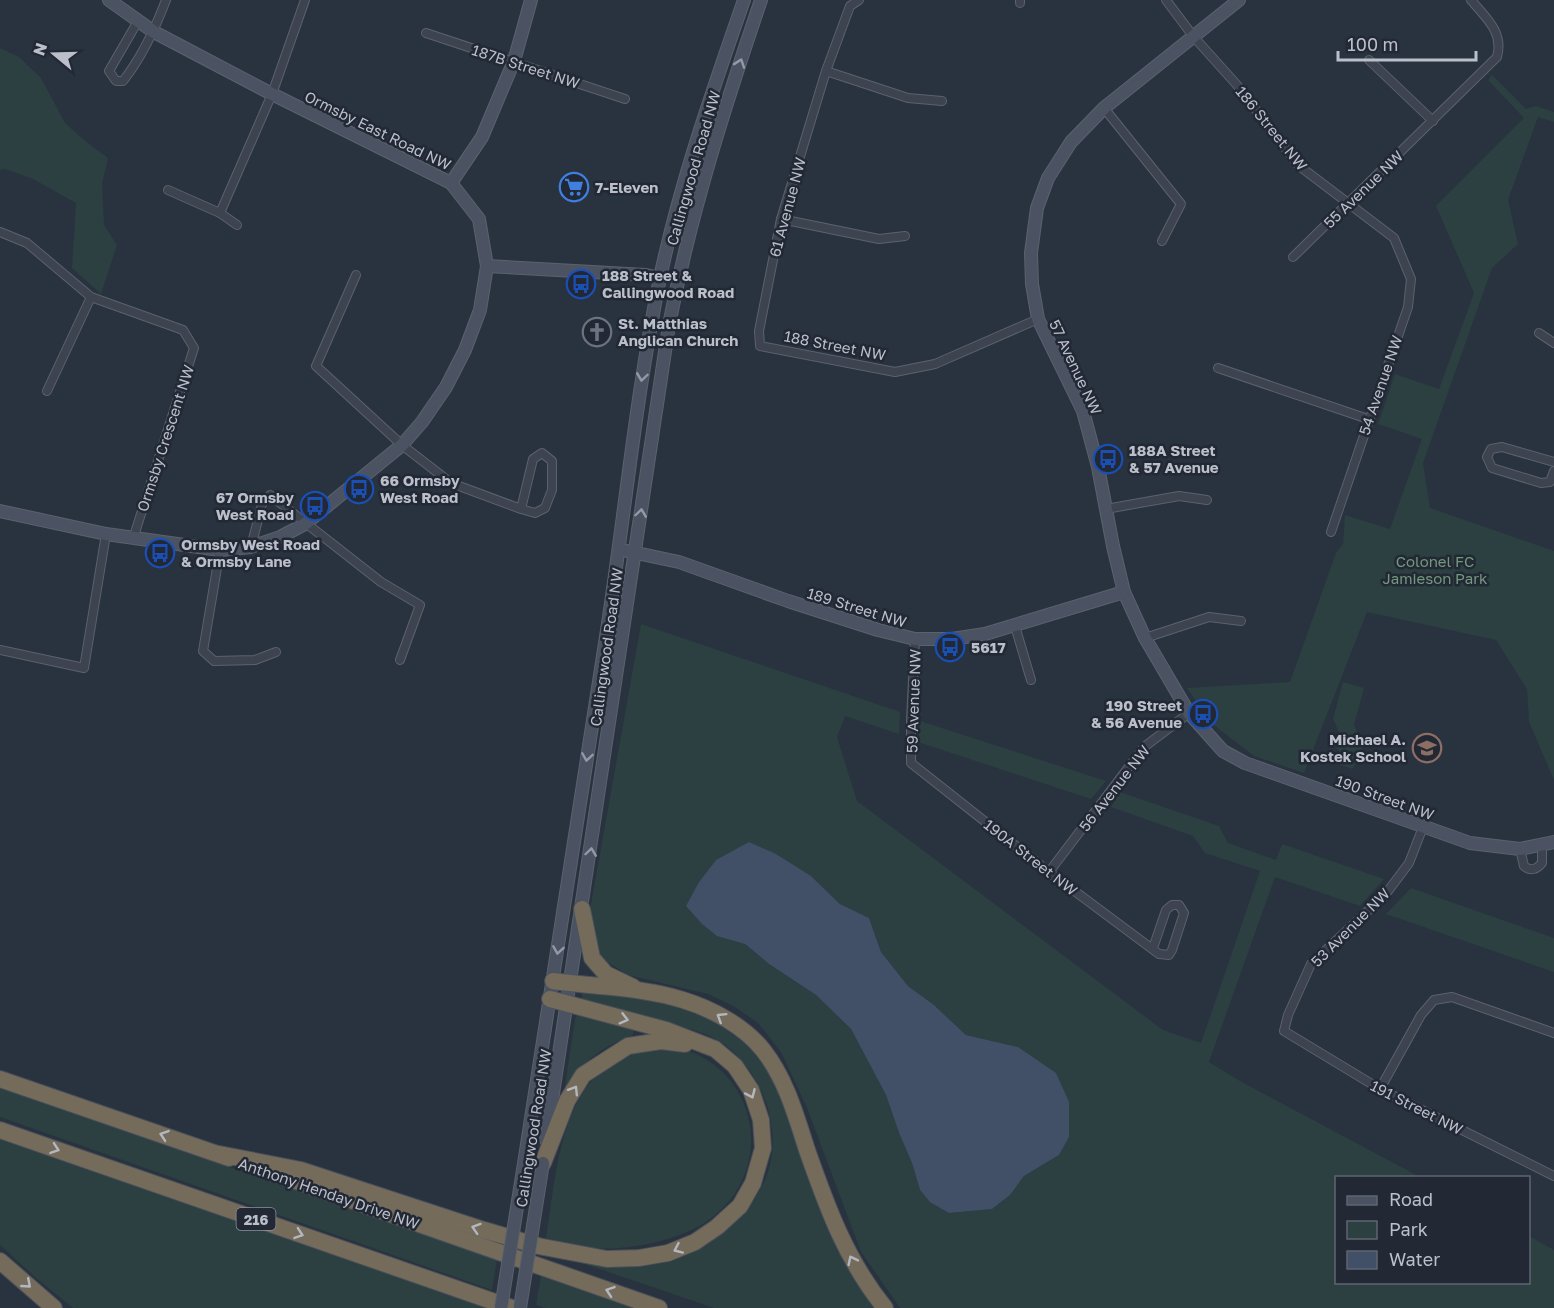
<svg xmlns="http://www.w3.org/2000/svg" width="1554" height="1308" font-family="'Golos Text',sans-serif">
<rect width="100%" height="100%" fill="#29323f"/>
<g fill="#2c3f41" fill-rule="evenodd">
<polygon points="0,48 19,57 41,78 65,123 84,140 108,158 102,184 104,225 117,245 101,294 72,268 76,203 33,179 5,169 0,170"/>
<polygon points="1492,75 1526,109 1536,106 1554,112 1554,122 1538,117 1508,200 1518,244 1492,268 1423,463 1430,508 1554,551 1554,780 1529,722 1527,689 1496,640 1367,612 1304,773 1254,756 1211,723 1187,688 1290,682 1336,553 1343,544 1345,515 1390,529 1422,439 1378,424 1395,374 1439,389 1474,293 1436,206 1524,118 1488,80"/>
<path d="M641,624L900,712L899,734L845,716L837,737L857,801L1163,1030L1201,1043L1260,871L1205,853L1193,836L1111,807L1120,792L1219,826L1228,843L1276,860L1282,844L1384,879L1360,906L1275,877L1209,1062L1240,1081L1420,1177L1336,1178V1282H1528L1529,1236L1554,1250V1308H900L861,1252L807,1108L781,1052L758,1023L735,1007L708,994L628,975L603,959L593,941L590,921L591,904ZM716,860L811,876L840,904L869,918L881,952L908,986L934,1005L966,1035L1018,1047L1059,1155L1024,1176L1010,1195L992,1209L949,1213L920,1190L912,1163L899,1133L886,1095L851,1029L816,995L769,964L745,944L687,906L699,882Z"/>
<polygon points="1343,682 1364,688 1354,725 1363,746 1353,769 1340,765 1342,755 1334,744 1339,732 1333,719"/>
<polygon points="920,721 1106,781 1091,799 918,742"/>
<polygon points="1411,888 1554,938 1554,972 1386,914"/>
<path d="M586,992C643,1000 725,1003 761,1056C768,1066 773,1078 779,1089L881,1308H714L576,1261C612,1260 676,1264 706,1246C712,1242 718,1236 724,1231C736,1221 749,1208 757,1195C788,1147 770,1082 728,1047C708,1031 681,1027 656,1020C633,1014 609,1008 586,1002L582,999V993Z"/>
<path d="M578,1014L633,1029V1035C596,1050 586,1059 564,1092L575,1019Z"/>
<path d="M648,1047C658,1047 670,1046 680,1048C765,1072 776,1181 701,1225C672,1242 625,1251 591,1248C576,1246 561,1241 546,1238C556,1179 558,1102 610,1063C621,1055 635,1051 648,1047Z"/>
<polygon points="0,1088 497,1259 492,1290 0,1117"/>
<polygon points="0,1138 488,1308 73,1308 35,1277 0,1245"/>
<polygon points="541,1275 636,1308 545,1308 536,1305"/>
</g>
<polygon fill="#414f67" points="749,842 776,854 811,876 840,904 869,918 881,952 908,986 934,1005 966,1035 1018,1047 1056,1073 1069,1102 1069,1137 1059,1155 1024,1176 1010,1195 992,1209 949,1213 930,1202 920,1190 912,1163 899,1133 886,1095 851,1029 816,995 769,964 745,944 717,936 702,924 686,906 699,882 716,860"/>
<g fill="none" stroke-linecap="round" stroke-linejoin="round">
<g stroke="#5b626d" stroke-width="10">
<g id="street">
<polyline points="859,0 850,6 826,71 781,219 759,331 760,346 895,372 935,364 1038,319"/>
<polyline points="1166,0 1193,36 1237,85 1298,165 1394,238 1411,279 1408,307 1331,532"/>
<polyline points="1020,3 1020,0"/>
<path d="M138,21L109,71L116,81H123C142,57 155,29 166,0"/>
<polyline points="426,33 625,99"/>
<polyline points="1369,60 1433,121"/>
<polyline points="826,71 908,98 942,101"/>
<polyline points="1104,108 1181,204 1162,241"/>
<polyline points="168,190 220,213 237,225"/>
<polyline points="220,213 272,94 305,0"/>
<polyline points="781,219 879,239 905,236"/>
<polyline points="0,232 27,243 91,297 183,330 194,348 133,539"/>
<path d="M1293,257L1497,57C1504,32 1486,18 1471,0"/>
<polyline points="356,275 316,366 402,445 451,483 521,509 533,459 542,453 552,461 552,490 545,508 535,513 521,509"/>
<polyline points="1539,333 1554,343"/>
<polyline points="1218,368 1368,419"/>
<polyline points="47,391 91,297"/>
<polyline points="1554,462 1502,447 1491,449 1487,457 1492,468 1541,483 1550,482 1554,471"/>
<polyline points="1106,509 1179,496 1207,500"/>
<polyline points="251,547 262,504 270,495 381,582 420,605 400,660"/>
<polyline points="220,550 203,651 214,661 255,660 276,652"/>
<polyline points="1015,626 1031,680"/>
<polyline points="1145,638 1209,617 1241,621"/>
<polyline points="915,639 911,721 911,763 1049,872 1159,954 1169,955 1172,950 1184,913 1179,905 1172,905 1166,910 1153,948"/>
<polyline points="0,650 84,668 106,534"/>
<polyline points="1423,827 1409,863 1385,895 1311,964 1288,1015 1284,1031 1380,1089 1554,1176"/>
<path d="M1520,849L1524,866C1531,872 1537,869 1542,863V845"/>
<polyline points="1049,872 1144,747 1189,713"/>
<polyline points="1380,1089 1421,1015 1434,1000 1452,997 1554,1033"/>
</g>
</g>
<g stroke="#5b626d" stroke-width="14">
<g id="secondary">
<polyline points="1239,0 1104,108 1071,142 1048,178 1037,208 1031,253 1032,284 1038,319 1083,411 1098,467 1113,546 1124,592 1145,638 1189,713 1223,751 1245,763 1470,843 1520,849 1554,842"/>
<polyline points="451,183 482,137 514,61 531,0"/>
<polyline points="487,266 646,275 660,278"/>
<polyline points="0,511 106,534 220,550 251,547 280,537 305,524 402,445 422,422 446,387 465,350 480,310 487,266 479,219 451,183 272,94 154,32 109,0"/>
<polyline points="627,551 679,562 788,601 878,630 915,639 952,639 985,634 1124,592"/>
<path d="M546,1140L669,325C691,212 724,109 761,0"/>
<path d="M525,1157C553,982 580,806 607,630C625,513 636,394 660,278C680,183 712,92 744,0"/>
</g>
</g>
<g stroke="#484f5a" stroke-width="18">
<g id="highway">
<polyline points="582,909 592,958 606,974 633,987"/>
<path d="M553,981C596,987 642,987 683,1000C712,1009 744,1026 763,1050C786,1079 796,1116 807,1150C827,1207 846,1260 885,1308"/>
<polyline points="0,1079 229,1158"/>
<polyline points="0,1130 512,1308"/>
<polyline points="219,1154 301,1170 484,1230 538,1246 607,1259 639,1258 668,1253 695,1242 717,1227 740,1206 753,1183 763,1148 761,1120 751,1090 735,1066 715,1049 666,1030 550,999"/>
<polyline points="543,1163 567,1101 583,1075 628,1046 661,1041 685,1044"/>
<polyline points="273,1173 659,1308"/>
<polyline points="0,1261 54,1308"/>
</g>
</g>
<use href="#street" stroke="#3d444f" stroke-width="8"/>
<use href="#secondary" stroke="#4b5362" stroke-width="12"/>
<use href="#highway" stroke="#746b5b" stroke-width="16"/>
<g stroke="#5b626d" stroke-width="14" stroke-linecap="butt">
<g id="secondary-bridge">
<polyline points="501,1308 525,1157"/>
<polyline points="520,1308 543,1163"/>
</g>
</g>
<use href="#secondary-bridge" stroke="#4b5362" stroke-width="12"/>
</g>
<defs><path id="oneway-chevron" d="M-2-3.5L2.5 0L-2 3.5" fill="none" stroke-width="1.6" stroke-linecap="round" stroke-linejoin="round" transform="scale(1.5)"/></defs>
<g stroke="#9399a6">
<use href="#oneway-chevron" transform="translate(740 63) rotate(-71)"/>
<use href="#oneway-chevron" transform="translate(642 377) rotate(98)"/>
<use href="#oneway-chevron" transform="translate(641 513) rotate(-82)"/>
<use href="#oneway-chevron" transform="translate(587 757) rotate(99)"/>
<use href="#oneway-chevron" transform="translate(591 852) rotate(-82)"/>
<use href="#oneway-chevron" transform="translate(558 950) rotate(99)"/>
</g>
<g stroke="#b3b7bf">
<use href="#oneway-chevron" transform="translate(721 1017) rotate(-148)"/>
<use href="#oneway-chevron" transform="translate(624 1019) rotate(15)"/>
<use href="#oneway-chevron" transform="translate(574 1090) rotate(-58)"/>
<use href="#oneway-chevron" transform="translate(751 1094) rotate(66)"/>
<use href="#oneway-chevron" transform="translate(164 1135) rotate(-161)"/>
<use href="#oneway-chevron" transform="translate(55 1149) rotate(19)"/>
<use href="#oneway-chevron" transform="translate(476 1228) rotate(-162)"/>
<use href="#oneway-chevron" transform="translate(299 1234) rotate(19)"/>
<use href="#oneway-chevron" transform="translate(678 1249) rotate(156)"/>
<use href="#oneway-chevron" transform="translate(852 1260) rotate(-116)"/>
<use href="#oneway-chevron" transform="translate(27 1284) rotate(41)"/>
<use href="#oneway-chevron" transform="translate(610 1291) rotate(-161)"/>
</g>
<defs>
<g id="supermarket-ring" transform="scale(1.5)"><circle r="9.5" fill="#222935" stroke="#3f7fe0" stroke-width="1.5"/><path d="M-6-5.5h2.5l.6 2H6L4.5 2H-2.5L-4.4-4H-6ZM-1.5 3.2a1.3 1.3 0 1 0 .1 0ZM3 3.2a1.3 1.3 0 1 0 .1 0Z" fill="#3f7fe0"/></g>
<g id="bus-ring" transform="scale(1.5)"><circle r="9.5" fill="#222935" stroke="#1a4fb4" stroke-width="1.5"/><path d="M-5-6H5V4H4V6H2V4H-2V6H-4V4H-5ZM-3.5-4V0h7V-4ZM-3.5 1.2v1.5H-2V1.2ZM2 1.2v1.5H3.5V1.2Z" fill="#1a4fb4"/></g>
<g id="church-ring" transform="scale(1.5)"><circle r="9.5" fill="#222935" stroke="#6b7280" stroke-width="1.5"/><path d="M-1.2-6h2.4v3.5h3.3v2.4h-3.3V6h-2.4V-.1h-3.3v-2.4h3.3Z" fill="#6b7280"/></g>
<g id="school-ring" transform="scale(1.5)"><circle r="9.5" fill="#222935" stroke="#8d6e63" stroke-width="1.5"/><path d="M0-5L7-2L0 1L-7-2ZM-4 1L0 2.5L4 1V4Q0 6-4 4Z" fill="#8d6e63"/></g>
</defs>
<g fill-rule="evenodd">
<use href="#supermarket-ring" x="574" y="187"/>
<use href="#bus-ring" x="581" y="284"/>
<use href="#church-ring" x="597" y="332"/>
<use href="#bus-ring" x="1108" y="459"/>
<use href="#bus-ring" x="359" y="489"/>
<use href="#bus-ring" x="315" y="506"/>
<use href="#bus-ring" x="160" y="553"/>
<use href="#bus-ring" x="950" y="647"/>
<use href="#bus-ring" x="1203" y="714"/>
<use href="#school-ring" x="1427" y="748"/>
</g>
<g text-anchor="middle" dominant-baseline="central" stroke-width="5" stroke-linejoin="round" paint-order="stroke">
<rect fill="#222935" stroke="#8c929d" stroke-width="1.5" x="236.5" y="1208" width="39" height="22" rx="4.5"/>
<g font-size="14" font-weight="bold" fill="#babfca">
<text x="256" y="1219">216</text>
</g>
<g font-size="15" fill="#babfca" stroke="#222935">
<text transform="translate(526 66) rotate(18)">187B Street NW</text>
<text transform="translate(1272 128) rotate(51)">186 Street NW</text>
<text transform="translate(378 130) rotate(26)">Ormsby East Road NW</text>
<text transform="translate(693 168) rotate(-74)">Callingwood Road NW</text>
<text transform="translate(1363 189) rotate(-44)">55 Avenue NW</text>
<text transform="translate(787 207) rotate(-75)">61 Avenue NW</text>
<text transform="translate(835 345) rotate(11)">188 Street NW</text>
<text transform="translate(1076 367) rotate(65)">57 Avenue NW</text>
<text transform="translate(1380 385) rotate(-71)">54 Avenue NW</text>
<text transform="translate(165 438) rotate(-72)">Ormsby Crescent NW</text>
<text transform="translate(857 607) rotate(17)">189 Street NW</text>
<text transform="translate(606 647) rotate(-82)">Callingwood Road NW</text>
<text transform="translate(913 701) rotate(-88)">59 Avenue NW</text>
<text transform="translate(1114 788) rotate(-52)">56 Avenue NW</text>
<text transform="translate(1385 797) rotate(20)">190 Street NW</text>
<text transform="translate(1031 857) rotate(38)">190A Street NW</text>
<text transform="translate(1350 927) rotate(-45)">53 Avenue NW</text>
<text transform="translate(1417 1107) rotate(27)">191 Street NW</text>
<text transform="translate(533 1128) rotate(-81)">Callingwood Road NW</text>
<text transform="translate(329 1193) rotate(19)">Anthony Henday Drive NW</text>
</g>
<g font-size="15" font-weight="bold" fill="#babfca" stroke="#222935" text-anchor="start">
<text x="595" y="187">7-Eleven</text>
<text x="602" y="275">188 Street &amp;<tspan x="602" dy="17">Callingwood Road</tspan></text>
<text x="618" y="323">St. Matthias<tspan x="618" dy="17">Anglican Church</tspan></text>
<text x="1129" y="450">188A Street<tspan x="1129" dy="17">&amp; 57 Avenue</tspan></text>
<text x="380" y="480">66 Ormsby<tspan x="380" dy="17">West Road</tspan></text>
<text x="294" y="497" text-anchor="end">67 Ormsby<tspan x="294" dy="17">West Road</tspan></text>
<text x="181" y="544">Ormsby West Road<tspan x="181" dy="17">&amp; Ormsby Lane</tspan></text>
<text x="971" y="647">5617</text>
<text x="1182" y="705" text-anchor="end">190 Street<tspan x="1182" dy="17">&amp; 56 Avenue</tspan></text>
<text x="1406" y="739" text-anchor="end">Michael A.<tspan x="1406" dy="17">Kostek School</tspan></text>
</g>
<g font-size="15" fill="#73987d" stroke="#222935">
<text x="1435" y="561">Colonel FC<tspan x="1435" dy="17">Jamieson Park</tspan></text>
</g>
</g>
<rect x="1335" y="1176" width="195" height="108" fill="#222935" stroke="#5f6571" stroke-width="1.5"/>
<rect x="1347" y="1196" width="30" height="9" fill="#4b5362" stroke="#5f6571" stroke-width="1.5"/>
<text x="1389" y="1206" font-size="18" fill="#babfca">Road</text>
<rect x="1347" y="1221" width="30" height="18" fill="#2c3f41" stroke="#5f6571" stroke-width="1.5"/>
<text x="1389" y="1236" font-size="18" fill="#babfca">Park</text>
<rect x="1347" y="1251" width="30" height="18" fill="#414f67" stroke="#5f6571" stroke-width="1.5"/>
<text x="1389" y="1266" font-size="18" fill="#babfca">Water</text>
<g transform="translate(54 54) rotate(289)" stroke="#222935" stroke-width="4.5" paint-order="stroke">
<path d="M0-4.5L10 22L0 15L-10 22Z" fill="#babfca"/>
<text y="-9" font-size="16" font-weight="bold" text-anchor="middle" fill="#babfca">N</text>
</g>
<path d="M1338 51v9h138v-9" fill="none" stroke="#babfca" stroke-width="3"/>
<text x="1347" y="51" font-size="18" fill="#babfca" stroke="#222935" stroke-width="4.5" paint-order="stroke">100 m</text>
</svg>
